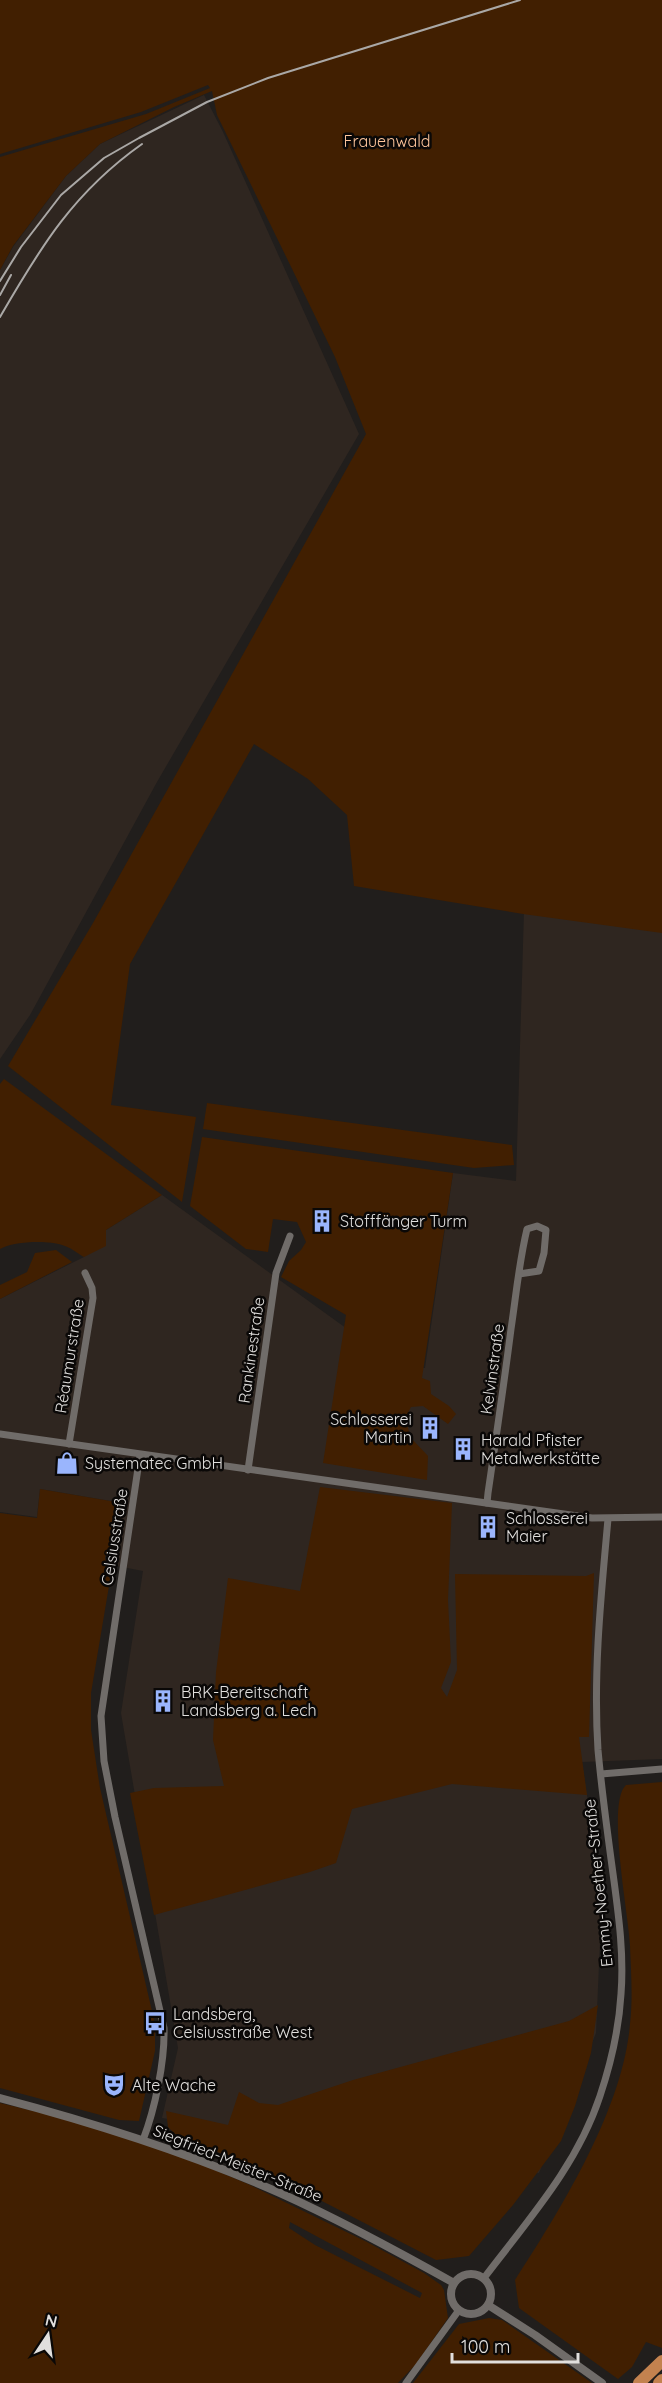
<svg xmlns="http://www.w3.org/2000/svg" width="662" height="2383" font-family="Quicksand,sans-serif">
<rect width="100%" height="100%" fill="#211e1c"/>
<g fill="#2f2620">
<polygon points="204,95 223,132 359,434 157,782 30,1015 0,1059 0,270 13,247 66,176 100,144"/>
<polygon points="524,911 662,931 662,1759 582,1762 602,1896 596,2033 539,2173 162,2118 178,2048 121,1713 143,1571 112,1565 122,1503 40,1489 37,1517 0,1512 0,1299 84,1257 106,1230 162,1195 397,1365 425,1368 453,1173 516,1181"/>
</g>
<g fill="#411f01" fill-rule="evenodd">
<polygon points="0,0 662,0 662,933 523,914 354,886 347,815 308,779 254,744 130,964 111,1105 196,1117 182,1202 8,1066 93,923 366,434 335,357 217,115 212,91 174,107 100,144 66,176 13,246 0,270 0,157 146,114 210,88 208,85 141,112 0,154"/>
<path d="M4,1079L162,1195L106,1230V1246L84,1257C77,1253 70,1247 62,1245C49,1240 12,1241 0,1249V1084Z"/>
<polygon points="207,1103 512,1145 514,1165 474,1168 203,1129"/>
<polygon points="202,1137 453,1173 422,1378 430,1381 431,1394 449,1406 456,1414 448,1424 423,1406 411,1407 405,1418 411,1438 428,1456 427,1480 323,1463 346,1315 281,1277 289,1261 301,1250 306,1242 297,1222 273,1219 268,1252 246,1249 190,1206"/>
<polygon points="56,1250 72,1262 0,1299 0,1285 27,1272 35,1253"/>
<polygon points="320,1487 452,1503 448,1600 451,1662 441,1688 447,1697 457,1670 455,1574 586,1576 594,1573 589,1737 579,1737 587,1795 452,1784 352,1809 336,1863 310,1872 154,1915 130,1793 154,1788 224,1786 213,1740 216,1672 228,1578 300,1591"/>
<polygon points="40,1489 122,1503 115,1541 105,1557 110,1580 91,1693 91,1730 100,1788 155,2024 155,2051 139,2121 119,2120 0,2088 0,1513 37,1518"/>
<path d="M662,1782V2348L646,2342L632,2367L618,2379L519,2308L515,2280C561,2209 623,2109 630,2024C633,1998 631,1972 630,1946C629,1916 606,1803 626,1785Z"/>
<polygon points="598,2005 591,2053 575,2106 561,2141 513,2205 469,2256 436,2260 318,2199 250,2166 175,2134 168,2127 166,2111 228,2125 239,2092 259,2103 278,2105 353,2080 569,2021"/>
<path d="M0,2103L50,2115L157,2146L248,2184L367,2242L424,2273L441,2285L444,2290L448,2318L416,2364L398,2383H0ZM290,2222L422,2293L420,2298L315,2245L289,2228Z"/>
<polygon points="489,2318 502,2320 592,2383 413,2383 459,2324"/>
</g>
<g fill="none" stroke-linecap="round" stroke-linejoin="round">
<g stroke="#706c69" stroke-width="7">
<polyline points="0,1434 592,1518 662,1517"/>
<polyline points="69,1444 93,1298 92,1288 85,1273"/>
<path d="M140,1455L101,1716L104,1761L115,1817L164,2028C165,2061 155,2109 143,2140"/>
<polyline points="248,1470 276,1273 290,1236"/>
<path d="M487,1503L488,1493C496,1438 504,1384 511,1329C516,1296 519,1262 527,1229L537,1226L546,1230L544,1253L539,1271L519,1274"/>
<polyline points="601,1774 662,1769"/>
<path d="M484,2278C528,2220 577,2166 600,2096C611,2063 619,2028 621,1994C624,1956 619,1918 614,1881C608,1837 602,1794 598,1750C593,1673 601,1596 608,1519"/>
<polyline points="406,2383 459,2310"/>
</g>
<g stroke="#706c69" stroke-width="8">
<path d="M0,2098C95,2123 190,2153 280,2193C340,2220 397,2251 454,2283"/>
<circle cx="471" cy="2294" r="20"/>
<polyline points="488,2305 535,2335 602,2383"/>
</g>
<g stroke="#c3824f" stroke-width="12">
<polyline points="639,2383 662,2361"/>
<polyline points="659,2383 662,2380"/>
</g>
<g stroke="#aaa8a6" stroke-width="2">
<polyline points="0,281 21,247 61,195 104,158 139,138 207,102 268,78 520,0"/>
<polyline points="0,295 11,275"/>
<path d="M0,317C41,246 74,192 142,144"/>
</g>
</g>
<defs>
<g id="building-bare" transform="scale(1.8)"><path d="M-4-6H4V6H1V3H-1V6H-4ZM-2.5-4.3h1.7v1.8h-1.7ZM.8-4.3h1.7v1.8H.8ZM-2.5-1h1.7V.8h-1.7ZM.8-1h1.7V.8H.8Z" fill="#9ab5fd" stroke="#0a0807" stroke-width="2.5" paint-order="stroke"/></g>
<g id="shop-bare" transform="scale(1.8)"><path d="M-5-2.5h2.3a2.7 3.5 0 0 1 5.4 0H5L5.5 6h-11ZM-1.5-2.5h3a1.5 2.3 0 0 0-3 0Z" fill="#9ab5fd" stroke="#0a0807" stroke-width="2.5" paint-order="stroke"/></g>
<g id="bus-bare" transform="scale(1.8)"><path d="M-5-6H5V4H4V6H2V4H-2V6H-4V4H-5ZM-3.5-4V0h7V-4ZM-3.5 1.2v1.5H-2V1.2ZM2 1.2v1.5H3.5V1.2Z" fill="#9ab5fd" stroke="#0a0807" stroke-width="2.5" paint-order="stroke"/></g>
<g id="theatre-bare" transform="scale(1.8)"><path d="M-5-5.5Q0-4 5-5.5V0Q5 5 0 6Q-5 5-5 0ZM-3.3-2.5H-1v1.5H-3.3ZM1-2.5H3.3v1.5H1ZM-2.8 1Q0 5.5 2.8 1Z" fill="#9ab5fd" stroke="#0a0807" stroke-width="2.5" paint-order="stroke"/></g>
</defs>
<g fill-rule="evenodd">
<use href="#building-bare" x="322" y="1221"/>
<use href="#building-bare" x="430" y="1428"/>
<use href="#building-bare" x="463" y="1449"/>
<use href="#shop-bare" x="67" y="1463"/>
<use href="#building-bare" x="488" y="1527"/>
<use href="#building-bare" x="163" y="1701"/>
<use href="#bus-bare" x="155" y="2023"/>
<use href="#theatre-bare" x="114" y="2085"/>
</g>
<g text-anchor="middle" dominant-baseline="central" stroke-width="5" stroke-linejoin="round" paint-order="stroke">
<g font-size="16" fill="#ffc69c" stroke="#0a0807">
<text x="387" y="141">Frauenwald</text>
</g>
<g font-size="16" fill="#e1dfdd" stroke="#0a0807" text-anchor="start">
<text x="340" y="1221">Stofffänger Turm</text>
<text x="412" y="1419" text-anchor="end">Schlosserei<tspan x="412" dy="18">Martin</tspan></text>
<text x="481" y="1440">Harald Pfister<tspan x="481" dy="18">Metalwerkstätte</tspan></text>
<text x="85" y="1463">Systematec GmbH</text>
<text x="506" y="1518">Schlosserei<tspan x="506" dy="18">Maier</tspan></text>
<text x="181" y="1692">BRK-Bereitschaft<tspan x="181" dy="18">Landsberg a. Lech</tspan></text>
<text x="173" y="2014">Landsberg,<tspan x="173" dy="18">Celsiusstraße West</tspan></text>
<text x="132" y="2085">Alte Wache</text>
</g>
<g font-size="16" fill="#e1dfdd" stroke="#0a0807">
<text transform="translate(251 1350) rotate(-82)">Rankinestraße</text>
<text transform="translate(69 1356) rotate(-81)">Réaumurstraße</text>
<text transform="translate(492 1369) rotate(-82)">Kelvinstraße</text>
<text transform="translate(114 1537) rotate(-81)">Celsiusstraße</text>
<text transform="translate(598 1883) rotate(-96)">Emmy-Noether-Straße</text>
<text transform="translate(238 2163) rotate(22)">Siegfried-Meister-Straße</text>
</g>
</g>
<g transform="translate(48 2335) rotate(13)" stroke="#0a0807" stroke-width="4.5" paint-order="stroke">
<path d="M0-4.5L10 22L0 15L-10 22Z" fill="#e1dfdd"/>
<text y="-9" font-size="16" font-weight="bold" text-anchor="middle" fill="#e1dfdd">N</text>
</g>
<path d="M452 2353v9h126v-9" fill="none" stroke="#e1dfdd" stroke-width="3"/>
<text x="461" y="2353" font-size="18" fill="#e1dfdd" stroke="#0a0807" stroke-width="4.5" paint-order="stroke">100 m</text>
</svg>
